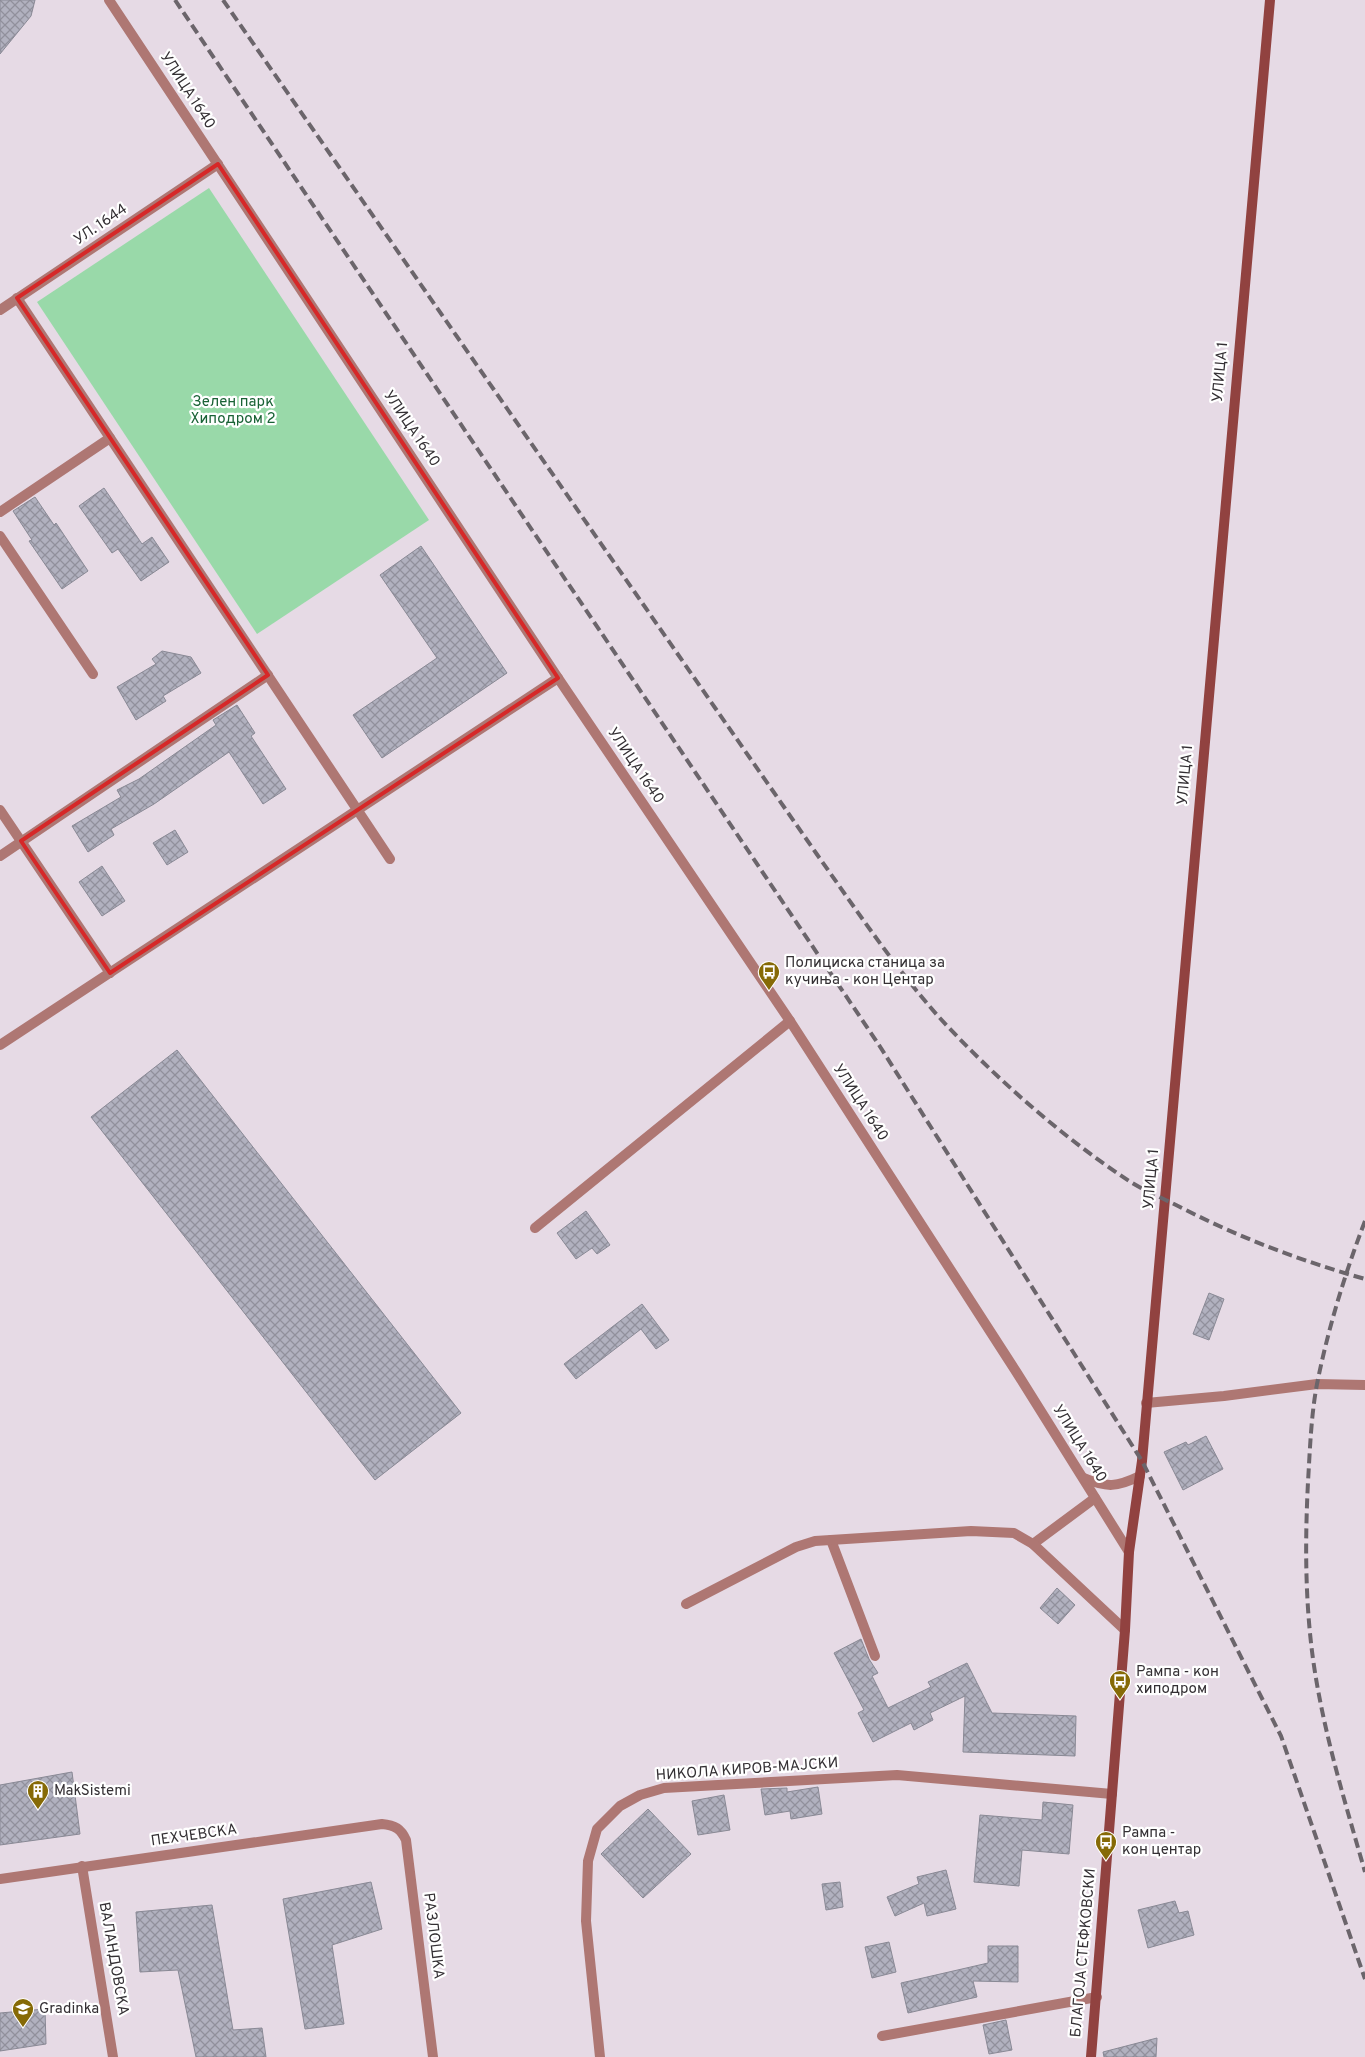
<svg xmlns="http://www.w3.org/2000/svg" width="1365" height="2057" font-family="Overpass,sans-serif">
<defs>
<pattern id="building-cross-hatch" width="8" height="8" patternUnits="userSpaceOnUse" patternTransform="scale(1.25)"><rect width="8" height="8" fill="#b1b1bf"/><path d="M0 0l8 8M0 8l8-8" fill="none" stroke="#91909c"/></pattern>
</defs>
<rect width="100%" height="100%" fill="#e6dae5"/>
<polygon fill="#99d9a9" points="209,188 429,520 257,634 37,302"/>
<g fill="url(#building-cross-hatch)" stroke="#898995">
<polygon points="0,0 35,0 31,16 0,54"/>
<polygon points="104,488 142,544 152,537 169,562 141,581 118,549 112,553 79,506"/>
<polygon points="35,497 54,525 56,523 88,571 62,589 29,541 32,540 13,511"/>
<polygon points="421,546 507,673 382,758 353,715 437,658 380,575"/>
<polygon points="162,651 191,657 201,673 163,696 166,701 136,720 117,687 156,664 152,659"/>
<polygon points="237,705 255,733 251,736 286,789 263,804 229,752 154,804 111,829 114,835 88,852 72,826 121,797 117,790 139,779 216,725 213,720"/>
<polygon points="175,830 188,852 167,865 153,843"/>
<polygon points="102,866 125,901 102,916 79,882"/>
<polygon points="177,1050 461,1413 375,1480 91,1117"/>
<polygon points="586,1211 610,1245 597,1254 592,1248 576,1259 557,1233"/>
<polygon points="1209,1293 1224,1299 1209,1340 1193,1334"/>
<polygon points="642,1304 669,1340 656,1349 641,1329 576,1379 564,1364"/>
<polygon points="1206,1436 1223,1469 1183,1490 1164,1452 1186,1442 1188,1445"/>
<polygon points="1057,1588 1075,1605 1058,1624 1040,1608"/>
<polygon points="861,1639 869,1659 878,1673 872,1676 888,1708 931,1687 928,1682 967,1663 992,1713 1076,1716 1075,1756 963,1752 965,1696 930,1713 933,1720 914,1730 911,1723 873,1742 858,1713 864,1710 834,1653"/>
<polygon points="72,1772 80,1834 0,1845 0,1785"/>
<polygon points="818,1787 822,1814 791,1819 790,1811 765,1815 761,1789 787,1788 787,1792"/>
<polygon points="724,1795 730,1830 698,1835 692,1801"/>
<polygon points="1043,1802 1073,1805 1069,1854 1022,1850 1019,1886 974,1882 980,1815 1042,1820"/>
<polygon points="648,1809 691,1854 643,1898 601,1854"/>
<polygon points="946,1870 956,1909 927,1916 924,1903 895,1916 887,1897 919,1884 917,1877"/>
<polygon points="371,1882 382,1929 332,1945 344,2024 305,2029 283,1899"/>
<polygon points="840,1882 843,1907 826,1910 822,1884"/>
<polygon points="1175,1901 1179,1913 1188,1911 1194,1935 1148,1948 1138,1910"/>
<polygon points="212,1905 233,2030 262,2028 266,2057 196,2057 178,1970 140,1972 136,1912"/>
<polygon points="889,1942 896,1972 872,1978 865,1947"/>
<polygon points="988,1946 1018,1946 1018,1982 973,1981 977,1997 908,2013 901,1983 988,1963"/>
<polygon points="45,2009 46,2044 0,2051 0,2013"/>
<polygon points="1006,2020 1012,2050 989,2054 983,2025"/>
<polygon points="1157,2038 1156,2057 1104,2057 1103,2052"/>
</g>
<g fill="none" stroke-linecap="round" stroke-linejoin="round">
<g stroke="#ae7773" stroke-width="10">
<polyline points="0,536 93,674"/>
<polyline points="535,1228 790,1021"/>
</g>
<g stroke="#ae7773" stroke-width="10">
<polyline points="109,0 558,678 790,1021 1017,1373 1129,1552"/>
<polyline points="17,298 390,859"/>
<polyline points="0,310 218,164"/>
<polyline points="0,512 110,438"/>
<polyline points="0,810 110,973"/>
<polyline points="0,856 268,675"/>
<polyline points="0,1045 558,678"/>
<polyline points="1146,1403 1224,1396 1317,1384 1365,1385"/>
<path d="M1084,1478C1107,1488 1117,1487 1140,1476"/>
<polyline points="831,1540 875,1656"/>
<polyline points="1033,1544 1095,1498"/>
<polyline points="686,1604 796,1547 815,1541 971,1531 1014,1533 1033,1544 1125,1630"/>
<polyline points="82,1866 113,2057"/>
<path d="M0,1879L382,1824C395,1825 401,1829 406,1840L433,2057"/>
<polyline points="882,2036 1097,1997"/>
<polyline points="600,2057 586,1921 588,1861 597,1829 620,1806 640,1795 664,1788 897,1775 1112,1794"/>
</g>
<polyline stroke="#914240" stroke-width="10" points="1091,2057 1125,1630 1129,1552 1142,1461 1270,0"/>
<g stroke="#6b656b" stroke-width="4" stroke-dasharray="10 5" stroke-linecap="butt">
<polyline points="175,0 879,1045 1142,1461 1281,1736 1365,1979"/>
<path d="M223,0L816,853C855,908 893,965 938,1016C992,1075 1062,1137 1129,1181C1143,1190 1160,1197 1176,1205C1238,1237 1298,1260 1365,1279"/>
<path d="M1365,1221C1345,1273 1328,1329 1317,1384C1311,1416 1310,1449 1308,1482C1305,1541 1305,1600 1313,1659C1323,1731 1345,1802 1365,1872"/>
</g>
</g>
<path fill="none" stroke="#d62828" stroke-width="4" stroke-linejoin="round" d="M218,164L558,678L110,973L21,841L268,675L17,298Z"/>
<defs>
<g id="bus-pin" transform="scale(1.125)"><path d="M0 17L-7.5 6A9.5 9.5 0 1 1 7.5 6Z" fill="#866a06" stroke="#fff"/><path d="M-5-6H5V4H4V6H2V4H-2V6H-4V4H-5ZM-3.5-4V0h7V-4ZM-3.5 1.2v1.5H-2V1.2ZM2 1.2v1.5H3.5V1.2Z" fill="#fff"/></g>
<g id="building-pin" transform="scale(1.125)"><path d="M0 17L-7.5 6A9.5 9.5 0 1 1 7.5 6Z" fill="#866a06" stroke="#fff"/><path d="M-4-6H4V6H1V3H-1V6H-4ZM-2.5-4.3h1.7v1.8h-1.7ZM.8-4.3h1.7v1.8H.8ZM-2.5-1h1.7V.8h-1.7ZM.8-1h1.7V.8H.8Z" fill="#fff"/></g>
<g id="school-pin" transform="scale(1.125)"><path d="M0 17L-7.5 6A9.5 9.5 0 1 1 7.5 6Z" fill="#866a06" stroke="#fff"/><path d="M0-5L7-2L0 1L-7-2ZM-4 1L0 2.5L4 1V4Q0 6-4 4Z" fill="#fff"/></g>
</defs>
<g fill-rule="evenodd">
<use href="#bus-pin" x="769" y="972"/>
<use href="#bus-pin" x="1120" y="1681"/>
<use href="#building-pin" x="38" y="1791"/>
<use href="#bus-pin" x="1106" y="1842"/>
<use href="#school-pin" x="23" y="2009"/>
</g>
<g text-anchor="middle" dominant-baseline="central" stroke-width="4.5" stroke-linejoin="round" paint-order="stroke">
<g font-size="15" fill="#343034" stroke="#fff">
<text transform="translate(187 91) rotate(57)">УЛИЦА 1640</text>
<text transform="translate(101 225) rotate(-34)">УЛ. 1644</text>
<text transform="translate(1221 372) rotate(-85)">УЛИЦА 1</text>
<text transform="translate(411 429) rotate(56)">УЛИЦА 1640</text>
<text transform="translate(635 766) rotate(56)">УЛИЦА 1640</text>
<text transform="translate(1186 775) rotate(-85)">УЛИЦА 1</text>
<text transform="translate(860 1103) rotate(57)">УЛИЦА 1640</text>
<text transform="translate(1152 1179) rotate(-85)">УЛИЦА 1</text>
<text transform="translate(1079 1444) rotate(58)">УЛИЦА 1640</text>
<text transform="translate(747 1770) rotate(-4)">НИКОЛА КИРОВ-МАЈСКИ</text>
<text transform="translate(194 1836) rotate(-8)">ПЕХЧЕВСКА</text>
<text transform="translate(433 1936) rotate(83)">РАЗЛОШКА</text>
<text transform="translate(1084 1953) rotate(-85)">БЛАГОЈА СТЕФКОВСКИ</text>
<text transform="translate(113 1959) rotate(80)">ВАЛАНДОВСКА</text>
</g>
<g font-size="15" fill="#196235" stroke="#fff">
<text x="233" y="402">Зелен парк<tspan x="233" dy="17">Хиподром 2</tspan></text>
</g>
<g font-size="15" fill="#343034" stroke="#fff" text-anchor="start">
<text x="785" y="963">Полициска станица за<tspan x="785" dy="17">кучиња - кон Центар</tspan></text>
<text x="1136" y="1672">Рампа - кон<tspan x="1136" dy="17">хиподром</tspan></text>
<text x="54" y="1791">MakSistemi</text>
<text x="1122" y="1833">Рампа -<tspan x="1122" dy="17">кон центар</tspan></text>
<text x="39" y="2009">Gradinka</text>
</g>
</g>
</svg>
